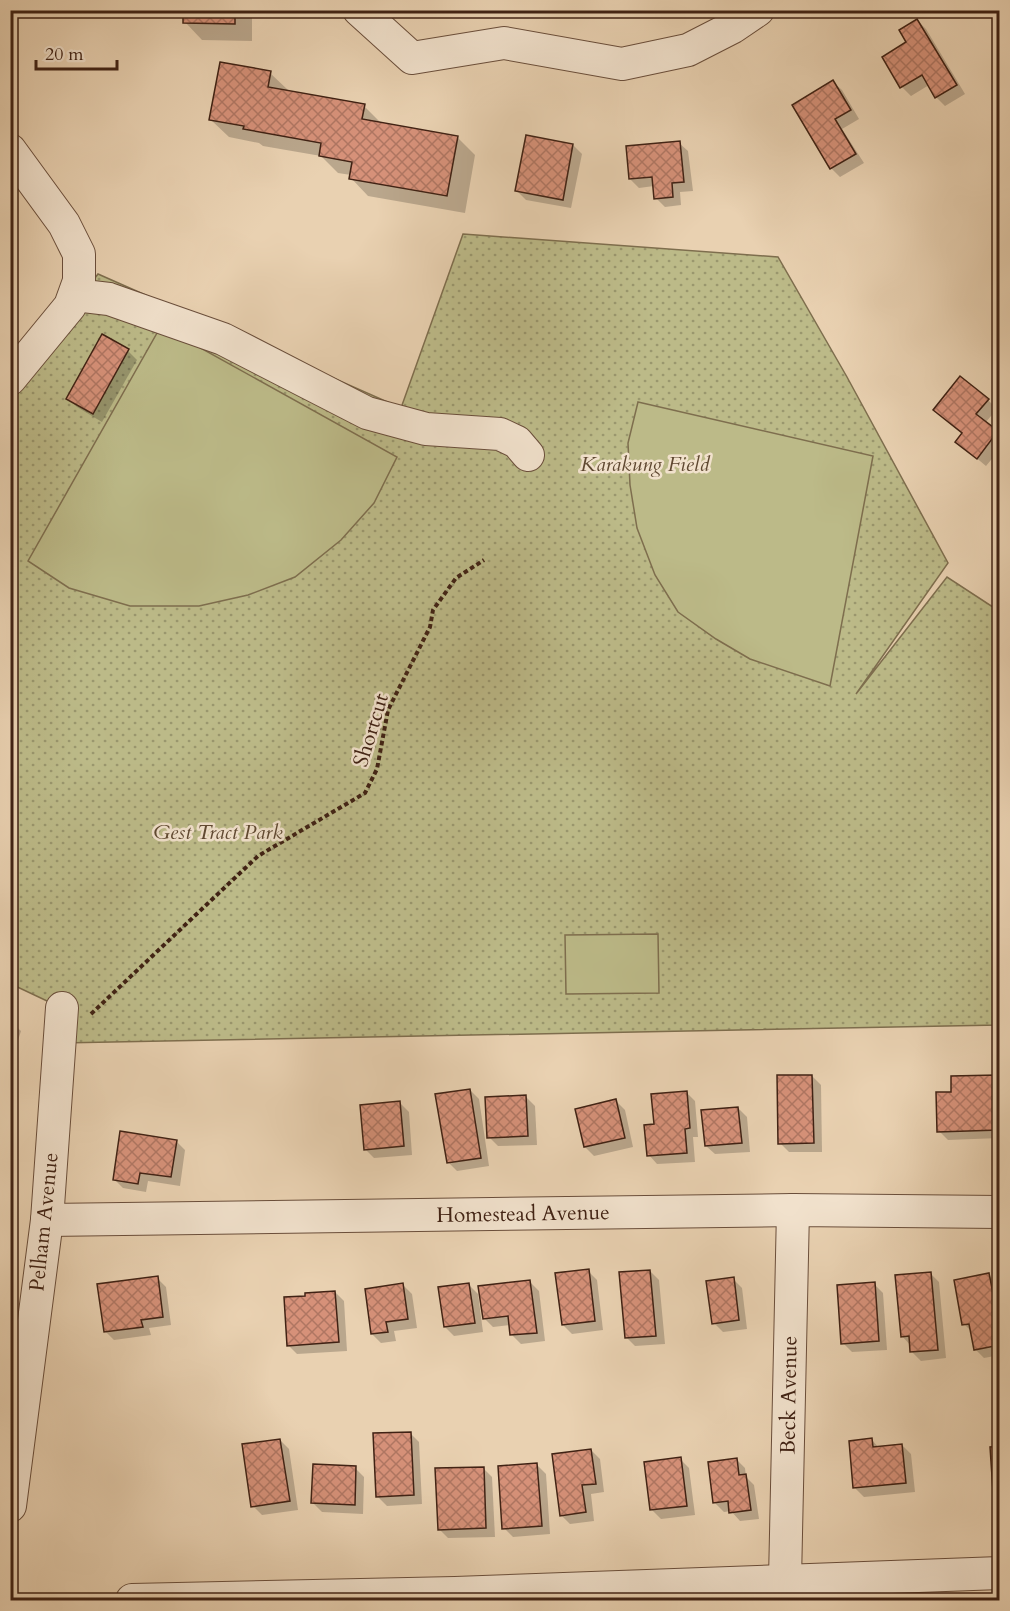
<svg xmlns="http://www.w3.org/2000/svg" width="1010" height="1611" font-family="Cardo,serif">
<defs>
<pattern id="park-dots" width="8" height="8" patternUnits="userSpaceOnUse" patternTransform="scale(1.5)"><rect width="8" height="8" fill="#bcba88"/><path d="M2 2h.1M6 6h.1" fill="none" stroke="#9a976e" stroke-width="1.8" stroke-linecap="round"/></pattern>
<pattern id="building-cross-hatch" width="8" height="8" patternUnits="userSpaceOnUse" patternTransform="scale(1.5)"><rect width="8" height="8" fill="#d69179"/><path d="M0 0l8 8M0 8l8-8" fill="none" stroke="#af7662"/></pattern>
</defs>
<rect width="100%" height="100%" fill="#e9d1b1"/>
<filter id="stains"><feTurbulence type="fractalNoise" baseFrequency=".00333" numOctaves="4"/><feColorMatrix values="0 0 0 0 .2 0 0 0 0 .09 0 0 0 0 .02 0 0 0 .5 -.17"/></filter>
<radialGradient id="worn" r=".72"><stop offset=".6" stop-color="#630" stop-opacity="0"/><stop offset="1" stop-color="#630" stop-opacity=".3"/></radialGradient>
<polygon fill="url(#park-dots)" stroke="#7e6e4e" stroke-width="1.5" points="463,234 778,257 847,377 948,563 856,694 947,577 999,611 999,1025 60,1043 62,1008 11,984 10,389 98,274 401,408"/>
<g fill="#bcba88" stroke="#7e6e4e" stroke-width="1.5">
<polygon points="161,326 397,457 374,503 341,540 295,577 248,595 199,606 130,606 69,588 28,561"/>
<polygon points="638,402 873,456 830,686 750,659 716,639 678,612 655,575 637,528 630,485 628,443"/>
<polygon points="658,934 659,993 566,994 565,935"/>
</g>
<g fill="#0003">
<polygon points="185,10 252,10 252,41 202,40 185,22"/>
<polygon points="917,20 926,29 965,94 945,106 936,97 929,85 911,96 902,87 884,58 908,43"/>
<polygon points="270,73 288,90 287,92 364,106 382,124 457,137 475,155 465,213 368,196 351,178 351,175 338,173 321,156 263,146 259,143 229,137 211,120"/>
<polygon points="833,82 842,90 859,119 842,129 864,163 840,177 831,168 794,105"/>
<polygon points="679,143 688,151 693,191 680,192 681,205 665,207 656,198 654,186 639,188 630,179"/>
<polygon points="573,145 582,154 571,208 526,200 517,191"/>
<polygon points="103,336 128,351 137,360 102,422 77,407 68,399"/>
<polygon points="988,400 997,409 985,423 1000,435 1000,449 986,466 957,442 963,434 935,410"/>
<polygon points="10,1021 21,1031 10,1065"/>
<polygon points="812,1076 821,1085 822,1152 789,1152 780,1143"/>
<polygon points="996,1076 1000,1080 1000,1138 948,1140 939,1131 953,1093"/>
<polygon points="470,1090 479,1099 489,1166 457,1171 448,1162"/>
<polygon points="686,1092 695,1101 698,1137 693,1137 695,1162 657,1164 649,1155 655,1125"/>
<polygon points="526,1097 535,1106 537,1145 498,1146 489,1137"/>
<polygon points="10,1098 16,1104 10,1131"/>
<polygon points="616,1101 625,1110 633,1147 594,1156 585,1147"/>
<polygon points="400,1103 409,1112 412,1155 374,1158 365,1149"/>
<polygon points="738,1108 747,1117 750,1152 715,1154 706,1146"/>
<polygon points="176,1141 185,1150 180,1186 148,1181 146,1192 123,1188 114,1179"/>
<polygon points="588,1271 597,1280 603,1330 572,1334 563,1325"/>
<polygon points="650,1271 659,1280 665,1344 635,1346 626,1337"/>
<polygon points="930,1273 939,1282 946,1358 921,1361 912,1352 911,1346 902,1336"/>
<polygon points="989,1275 998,1284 1000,1294 1000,1355 984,1358 975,1349 972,1332 964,1324"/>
<polygon points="157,1278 166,1287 171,1325 149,1328 151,1335 114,1340 105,1331"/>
<polygon points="733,1279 742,1288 747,1329 723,1332 714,1323"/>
<polygon points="530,1282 539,1291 545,1341 521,1344 512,1335 511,1325 493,1327 484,1318"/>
<polygon points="874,1284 883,1293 887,1350 852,1352 843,1343"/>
<polygon points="403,1285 412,1294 417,1328 394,1331 396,1341 381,1343 372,1334"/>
<polygon points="469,1285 478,1294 483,1332 454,1336 445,1327"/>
<polygon points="335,1292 344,1301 347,1351 297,1354 288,1345"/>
<polygon points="410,1433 419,1442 422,1504 387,1506 378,1497"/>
<polygon points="280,1440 289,1449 298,1510 262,1515 253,1506"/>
<polygon points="872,1440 879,1448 902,1445 911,1454 915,1492 864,1497 855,1488"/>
<polygon points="591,1450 600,1459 604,1492 591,1494 594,1521 570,1524 561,1515"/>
<polygon points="680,1459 689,1468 695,1515 661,1519 652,1510"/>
<polygon points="736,1459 745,1468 746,1477 754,1485 759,1519 740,1521 731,1511 724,1512 715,1503"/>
<polygon points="537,1465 546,1474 550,1534 513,1537 504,1528"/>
<polygon points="355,1468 364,1477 363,1514 322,1512 313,1503"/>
<polygon points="483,1468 492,1477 495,1537 448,1538 439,1529"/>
</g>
<g fill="url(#building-cross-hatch)" stroke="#402214" stroke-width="1.5">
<polygon points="183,10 235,10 235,24 183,23"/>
<polygon points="917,19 957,85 935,98 922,75 900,88 882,57 906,42 899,30"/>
<polygon points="220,62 271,71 268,87 365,104 362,119 458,136 447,196 349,179 352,162 319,156 321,143 243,129 244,126 209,120"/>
<polygon points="833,80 851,110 835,119 856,154 830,169 792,105"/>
<polygon points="526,135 573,144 563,200 515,191"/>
<polygon points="680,141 684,182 672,183 673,197 654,199 652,177 629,179 626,146"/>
<polygon points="102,334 129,349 93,414 66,399"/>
<polygon points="960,376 989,399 976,414 998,431 977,459 955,442 962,433 933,410"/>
<polygon points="777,1075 812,1075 814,1143 778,1144"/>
<polygon points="997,1075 999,1130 937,1132 936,1092 951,1092 951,1076"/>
<polygon points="470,1089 481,1158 447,1163 435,1094"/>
<polygon points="687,1091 690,1128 685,1129 687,1153 647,1156 644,1125 654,1124 651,1094"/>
<polygon points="526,1095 528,1136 487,1138 485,1097"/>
<polygon points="616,1099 625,1138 584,1147 575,1109"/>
<polygon points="400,1101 404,1146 364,1150 360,1105"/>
<polygon points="738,1107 742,1143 705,1146 701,1110"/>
<polygon points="120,1131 177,1140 171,1177 140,1173 138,1184 113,1180"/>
<polygon points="589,1269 595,1321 562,1325 555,1273"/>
<polygon points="650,1270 656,1336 625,1338 619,1272"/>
<polygon points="931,1272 938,1350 910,1352 909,1336 901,1337 895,1275"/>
<polygon points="989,1273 1000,1329 1000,1345 974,1350 969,1324 962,1325 954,1280"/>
<polygon points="158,1276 163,1317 141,1320 143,1327 104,1332 97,1284"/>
<polygon points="734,1277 739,1320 712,1324 706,1281"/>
<polygon points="530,1280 537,1333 510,1335 508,1316 483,1319 478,1286"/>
<polygon points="875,1282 879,1341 841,1344 837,1285"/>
<polygon points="403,1283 408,1319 386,1322 388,1332 371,1334 365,1289"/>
<polygon points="469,1283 475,1323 444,1327 438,1287"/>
<polygon points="335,1291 339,1342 287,1346 284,1297 305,1296 305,1293"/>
<polygon points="411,1432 414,1495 376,1497 373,1433"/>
<polygon points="872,1438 873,1447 902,1444 906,1483 853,1488 849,1441"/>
<polygon points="280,1439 290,1501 251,1507 242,1444"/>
<polygon points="1000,1446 1000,1505 994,1506 990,1447"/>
<polygon points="591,1449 596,1484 582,1485 586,1512 560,1516 552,1454"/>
<polygon points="681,1457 687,1506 650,1510 644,1462"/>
<polygon points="737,1458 739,1475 746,1474 751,1510 729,1513 728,1501 713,1503 708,1462"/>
<polygon points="537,1463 542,1526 502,1529 498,1466"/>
<polygon points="313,1464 356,1466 355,1505 311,1503"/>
<polygon points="484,1467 486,1528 438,1530 435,1468"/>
</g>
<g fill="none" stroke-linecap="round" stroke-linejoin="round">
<g stroke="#6a4e3b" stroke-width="34">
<g id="minor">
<polyline points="359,10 412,58 504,43 622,64 688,50 733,27 758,10"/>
<polyline points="10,150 64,224 79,254 79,281 70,306 10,379"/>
<polyline points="75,295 109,299 223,339 367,413 426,429 500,434 517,442 528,455"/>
<polyline points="47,1220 793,1210 1000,1212"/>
<polyline points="10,1506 47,1220 62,1008"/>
<polyline points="785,1580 793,1210"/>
<polyline points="132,1600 455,1593 1000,1573"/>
</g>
</g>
<polyline stroke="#402214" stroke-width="4" stroke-dasharray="4.5 3" stroke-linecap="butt" points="91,1014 258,856 365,793 377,769 388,710 430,627 433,610 456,578 484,560"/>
<use href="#minor" stroke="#f1e1cc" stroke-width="32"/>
</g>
<g text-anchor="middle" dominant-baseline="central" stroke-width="5" stroke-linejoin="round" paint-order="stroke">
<g font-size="21" font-style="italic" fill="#5f4831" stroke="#f1e1cc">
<text x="645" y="464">Karakung Field</text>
<text x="218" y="832">Gest Tract Park</text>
</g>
<g font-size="21" fill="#402214" stroke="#f1e1cc">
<text transform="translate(371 730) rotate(-73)">Shortcut</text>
<text transform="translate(523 1214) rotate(-1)">Homestead Avenue</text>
<text transform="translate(44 1222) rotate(-84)">Pelham Avenue</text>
<text transform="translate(789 1395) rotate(-89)">Beck Avenue</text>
</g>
</g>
<rect width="1010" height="1611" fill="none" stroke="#e9d1b1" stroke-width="36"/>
<rect x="12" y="12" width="986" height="1587" fill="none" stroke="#402214" stroke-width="3"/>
<rect x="18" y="18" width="974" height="1575" fill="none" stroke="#402214" stroke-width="1.5"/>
<path d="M36 60v9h81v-9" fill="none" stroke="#402214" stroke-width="3"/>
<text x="45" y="60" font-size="18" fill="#402214" stroke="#f1e1cc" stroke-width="4.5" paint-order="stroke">20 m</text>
<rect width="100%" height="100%" filter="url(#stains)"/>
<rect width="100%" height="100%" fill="url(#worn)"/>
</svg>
